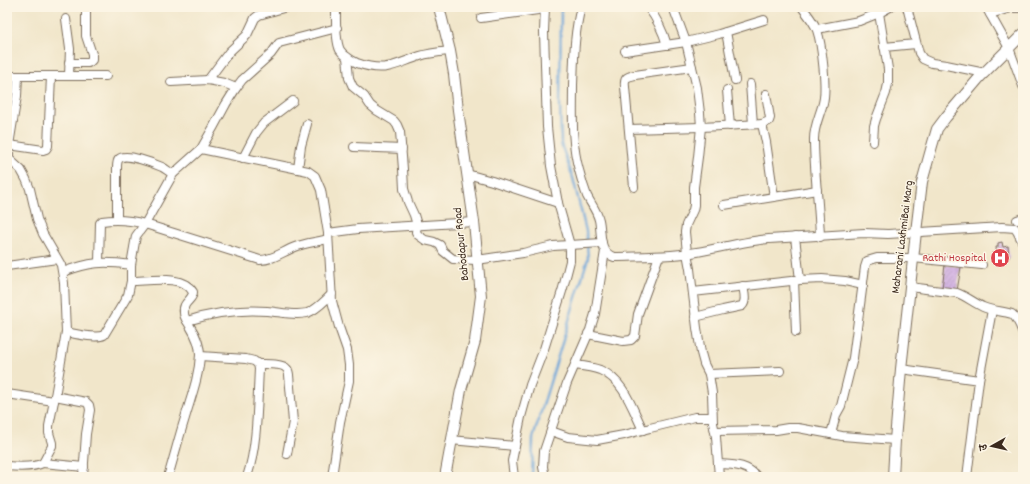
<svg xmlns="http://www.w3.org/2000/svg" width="1030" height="484" font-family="Dekko,'Playpen Sans Deva',sans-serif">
<defs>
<pattern id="building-hatch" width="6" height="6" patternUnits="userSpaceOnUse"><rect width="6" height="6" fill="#d5b6e3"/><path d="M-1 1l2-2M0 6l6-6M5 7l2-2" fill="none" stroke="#ae94b7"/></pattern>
</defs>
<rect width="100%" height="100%" fill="#fcf5e5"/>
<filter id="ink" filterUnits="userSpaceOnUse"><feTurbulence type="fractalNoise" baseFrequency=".025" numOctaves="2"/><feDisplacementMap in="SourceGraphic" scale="8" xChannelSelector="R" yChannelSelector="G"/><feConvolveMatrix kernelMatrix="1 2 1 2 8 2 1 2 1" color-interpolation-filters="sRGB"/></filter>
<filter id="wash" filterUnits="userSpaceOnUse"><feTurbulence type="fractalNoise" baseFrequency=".012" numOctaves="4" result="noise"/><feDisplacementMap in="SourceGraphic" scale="16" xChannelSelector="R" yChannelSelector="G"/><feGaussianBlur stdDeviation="0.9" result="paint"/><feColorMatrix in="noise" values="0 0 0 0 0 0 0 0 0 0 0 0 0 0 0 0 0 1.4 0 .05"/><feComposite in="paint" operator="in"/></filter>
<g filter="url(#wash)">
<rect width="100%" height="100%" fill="#f1e6ca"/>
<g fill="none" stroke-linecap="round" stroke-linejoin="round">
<polyline stroke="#68a3d8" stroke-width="2.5" points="532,477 533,438 588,258 586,231 573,178 561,144 560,105 561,7"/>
</g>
<g id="blocks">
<g fill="url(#building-hatch)">
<polygon points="1002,242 1003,247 1008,246 1009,258 1005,259 1005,263 996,264 996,262 998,262 998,257 995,258 995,256 997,256 996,247 998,247 998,243"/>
<polygon points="945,265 961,267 957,291 942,288"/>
</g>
</g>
</g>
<g filter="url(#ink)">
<use href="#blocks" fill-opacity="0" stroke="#7b6c5a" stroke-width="1"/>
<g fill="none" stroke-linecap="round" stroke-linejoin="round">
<g stroke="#7b6c5a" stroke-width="10">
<g id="minor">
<path d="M336,7C336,19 335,40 340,50C344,56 351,60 357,63C386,73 393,65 420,56C429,53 440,52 450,51"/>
<path d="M581,7C574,33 574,59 573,85C573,114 571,142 579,170C581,178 584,188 587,196C591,204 597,211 599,220C602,233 598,252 614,257C641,256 670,257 697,252C721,248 745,241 769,239L864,233L888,234L1002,227L1015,228L1018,233L1023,243"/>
<path d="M648,7C657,19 663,31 667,45"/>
<polyline points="673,7 686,42 697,88 700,113 701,127 698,157 694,187 694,205 693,210 686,225 685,232 687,253 690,269 697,328 701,353 704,364 709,374 712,393 713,423 716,437 719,477"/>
<path d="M802,7C807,14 814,22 817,30C822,45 827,88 823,103C820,115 814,126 814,139C814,171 819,204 820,237"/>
<polyline points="907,7 919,53 923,59 932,63 946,65 985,73"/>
<polyline points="986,7 1009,48 1023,86"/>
<polyline points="990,14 1011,8 1023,8"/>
<polyline points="481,18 545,9"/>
<polyline points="66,19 70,49 69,76"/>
<polyline points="817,29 859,21 879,13 890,7"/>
<polyline points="726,32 735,80"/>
<polyline points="884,47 916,44"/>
<polyline points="625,51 686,42 719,34 764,20"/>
<polyline points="347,57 349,78 353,87 364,96 370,105 376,110 394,121 397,125 400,132 403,169 404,189 408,202 414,215 417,225 416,232 418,235 425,240 434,242 440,245 443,251 453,259 477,260 523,253 553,246 602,243"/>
<polyline points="69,63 88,63 90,62 92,60 92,54 86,36 86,7"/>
<polyline points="7,76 106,76"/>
<polyline points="208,80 229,52 247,35 255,18 259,15 287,7"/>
<polyline points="171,82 208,80 224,83 236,88"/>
<polyline points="750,84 753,124"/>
<polyline points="727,90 730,126"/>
<polyline points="762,124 766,142 774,197"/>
<polyline points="629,129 701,127 762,124 769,121 770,118 766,94"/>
<polyline points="873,142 874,126 876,119 886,93 888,84 888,69 879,13"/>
<polyline points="9,145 43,150 46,149 48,146 51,76"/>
<polyline points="354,147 402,149"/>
<polyline points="201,149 308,171 315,176 321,190 328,233 332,301 339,327 347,350 349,365 349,381 340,422 332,477"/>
<polyline points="243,158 256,133 264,123 293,101"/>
<polyline points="298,169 301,146 307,124"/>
<polyline points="467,174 492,181 558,203"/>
<path d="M634,187L625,87C624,78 626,77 635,75L692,67"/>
<polyline points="724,205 817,190"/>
<path d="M117,219V168C117,165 117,161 119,159C125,152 155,164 162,167C166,169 169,172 173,174"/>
<polyline points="1017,220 1023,218"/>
<polyline points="328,233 358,229 474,222"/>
<polyline points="795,237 800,280"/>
<path d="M99,262L100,223L102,221C117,219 130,220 145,224L260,260C273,260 282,252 295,247C305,243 317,242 328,239"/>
<polyline points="7,266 57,259"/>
<path d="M63,272C90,262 103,261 131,265"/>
<polyline points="794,280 796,332"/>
<path d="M131,281C149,281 183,274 193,292C193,301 182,301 184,313C184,318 188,322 190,326C195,334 200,346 200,355C199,377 191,397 185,418C179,437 174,457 168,477"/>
<path d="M910,287L957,293C966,296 974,303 983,307C992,311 1002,311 1012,314C1018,319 1020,326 1023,333"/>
<polyline points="693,292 800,280 822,279 845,281 863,285"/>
<path d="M695,317L723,310L742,306C747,301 744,292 743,286"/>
<path d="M187,321C212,313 240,309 267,311C280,312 294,316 307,313C317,310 324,301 332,294"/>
<path d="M66,332C76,334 96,339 104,335L128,295L131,281V265L136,236L145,224L173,174L201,149L213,128L226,104L236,88L242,80L271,54L279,43L337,28"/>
<polyline points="588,334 623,341 631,340 635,336 638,314 659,256"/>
<path d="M200,356L246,359L254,361L258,364L259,369C257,404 258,444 247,477"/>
<path d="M258,364C264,364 283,363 287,369C288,369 289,374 289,375L293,422L287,454"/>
<path d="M575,365C583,366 592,367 600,370C624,380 632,408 643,430"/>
<polyline points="901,369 979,380 992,310"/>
<polyline points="709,374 780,371"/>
<polyline points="7,394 54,401"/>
<polyline points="55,396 86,402 89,405 90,410 86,434 83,477"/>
<polyline points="551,431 568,437 597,440 624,435 650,428 695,417 712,417"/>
<polyline points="715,431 776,430 788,428 798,428 831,434 836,415 841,406 853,358 865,267 867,261 877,258 913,258 982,265"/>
<polyline points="831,434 842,436 895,440"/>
<polyline points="451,440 515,446"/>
<polyline points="43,463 84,467"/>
<path d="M718,464C732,465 747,464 757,477"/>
<path d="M7,466C18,467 33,468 43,463L52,446V443L49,433V426L55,396L66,332L64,283L61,265L43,234L37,219L30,189L26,179L21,170L9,159V145L17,96L18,76"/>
<polyline points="514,477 512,461 521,417 530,385 544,349 563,288 570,261 570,245 558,203 551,166 547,127 544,32 545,7"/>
<polyline points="545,477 543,467 544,451 567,383 590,330 595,314 605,251"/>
<polyline points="967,477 979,380"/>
</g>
</g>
<g stroke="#7b6c5a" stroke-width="12">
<g id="major">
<polyline points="439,7 450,51 454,74 458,110 474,222 481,296 475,341 461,390 445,477"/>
<polyline points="893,477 895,440 901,369 916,232 922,182 932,146 937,129 946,117 980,77 1023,34"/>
</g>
</g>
<use href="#minor" stroke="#fff" stroke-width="8"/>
<use href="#major" stroke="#fff" stroke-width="10"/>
</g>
</g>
<defs>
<g id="hospital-disc" transform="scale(1)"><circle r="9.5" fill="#e0444e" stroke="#fcf5e5"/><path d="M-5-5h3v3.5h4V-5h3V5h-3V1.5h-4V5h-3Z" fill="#fff"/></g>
</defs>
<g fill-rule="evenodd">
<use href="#hospital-disc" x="1000" y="258"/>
</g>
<g text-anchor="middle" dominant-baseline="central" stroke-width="3" stroke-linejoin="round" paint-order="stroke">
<g font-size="12" fill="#3b2a1e" stroke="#fcf5e5">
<text transform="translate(903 237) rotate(-83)">Maharani LaxhmiBai Marg</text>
<text transform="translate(462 244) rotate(-96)">Bahodapur Road</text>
</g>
<g font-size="12" fill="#be3a42" stroke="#fcf5e5" text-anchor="end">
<text x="986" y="258">Rathi Hospital</text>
</g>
</g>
<rect width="1030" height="484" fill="none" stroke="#fcf5e5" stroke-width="24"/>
<g transform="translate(992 446) rotate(262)" stroke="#fcf5e5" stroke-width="3" paint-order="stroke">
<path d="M0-3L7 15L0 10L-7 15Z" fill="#3b2a1e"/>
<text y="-6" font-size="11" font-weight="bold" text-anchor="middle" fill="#3b2a1e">उ</text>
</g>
</svg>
